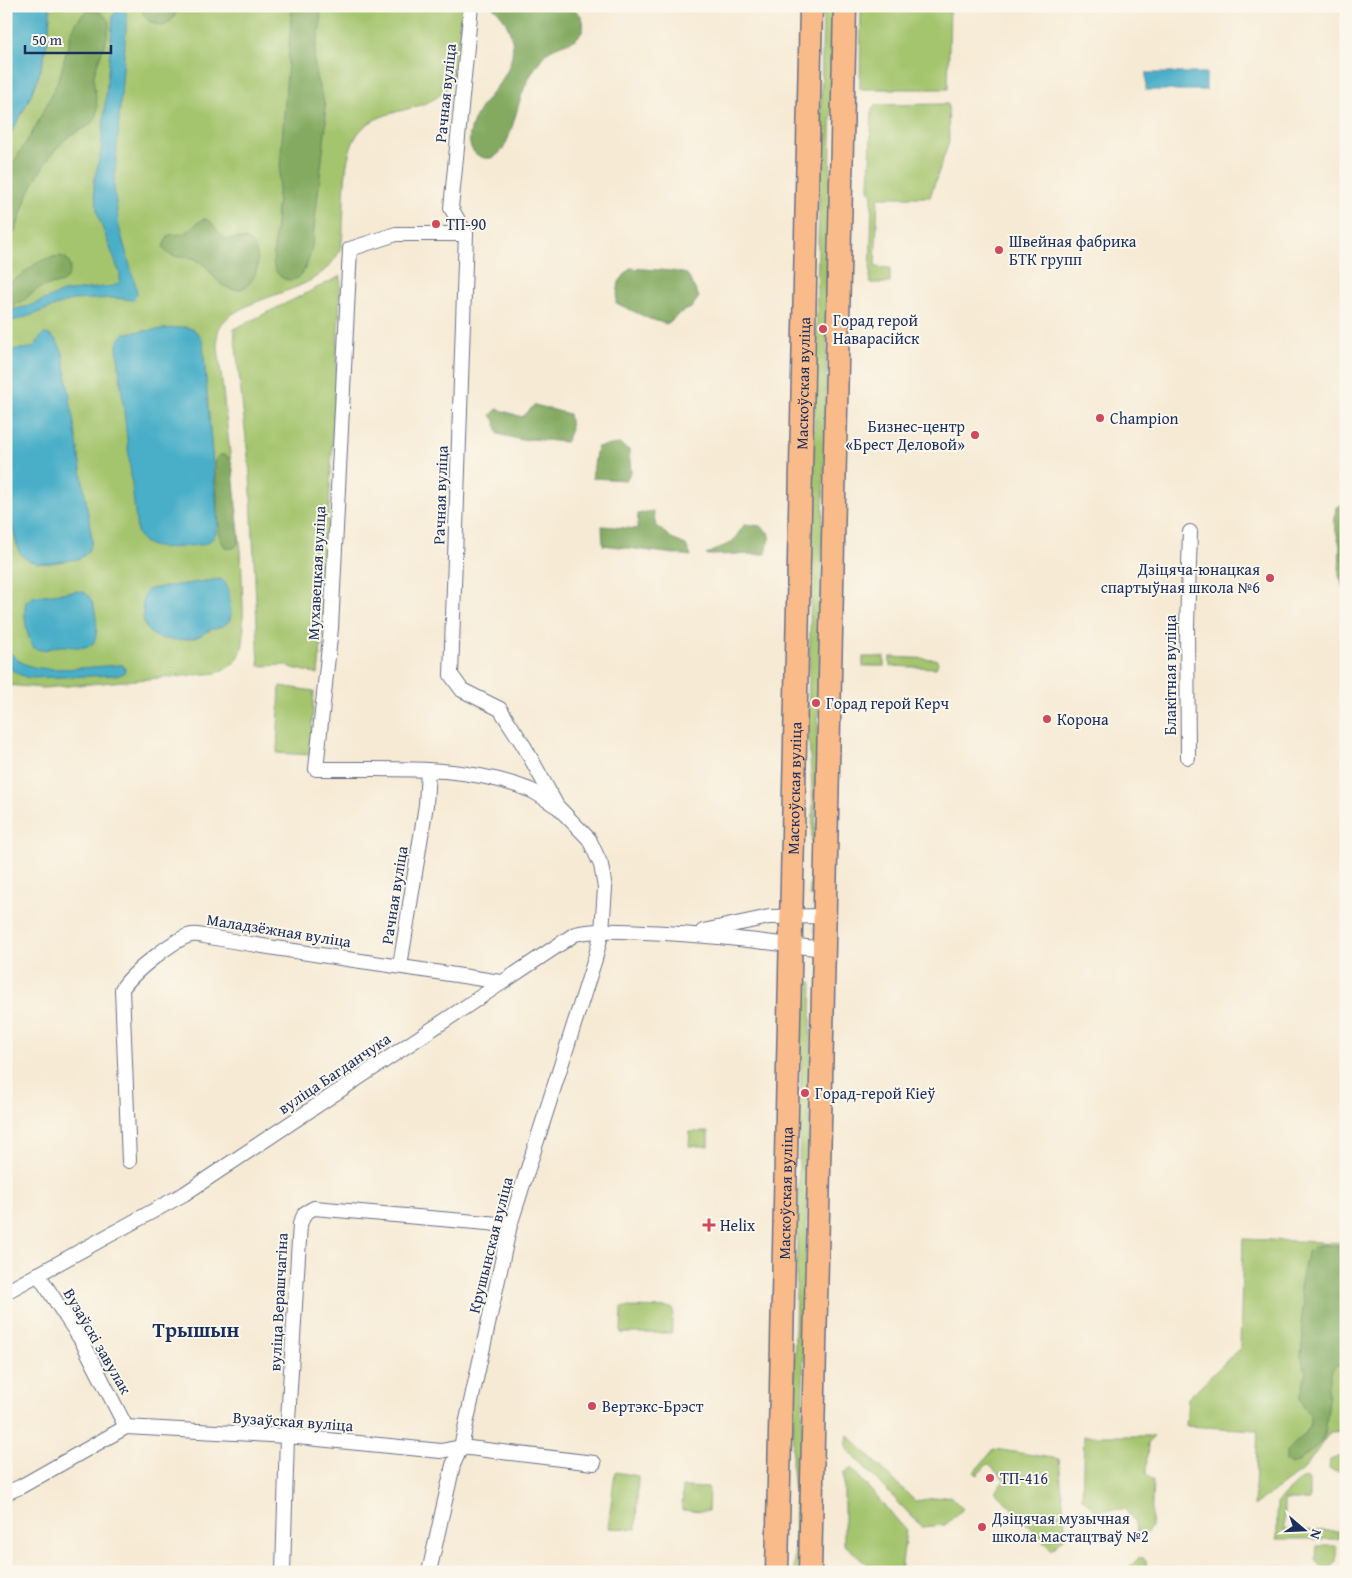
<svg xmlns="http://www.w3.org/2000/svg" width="1352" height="1578" font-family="'Gentium Book Plus',serif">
<rect width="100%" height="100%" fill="#fbf7ec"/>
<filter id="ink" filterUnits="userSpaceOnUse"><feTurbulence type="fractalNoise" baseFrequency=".02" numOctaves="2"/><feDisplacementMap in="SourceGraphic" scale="10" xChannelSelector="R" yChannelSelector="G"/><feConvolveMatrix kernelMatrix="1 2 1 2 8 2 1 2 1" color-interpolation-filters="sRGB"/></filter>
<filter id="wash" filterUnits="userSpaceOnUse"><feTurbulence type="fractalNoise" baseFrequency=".0096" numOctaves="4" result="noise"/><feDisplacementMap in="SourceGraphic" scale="20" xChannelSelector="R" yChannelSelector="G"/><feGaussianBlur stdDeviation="1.12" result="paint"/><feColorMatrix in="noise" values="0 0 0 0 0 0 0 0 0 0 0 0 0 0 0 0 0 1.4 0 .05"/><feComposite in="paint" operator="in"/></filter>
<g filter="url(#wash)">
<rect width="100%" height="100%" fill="#f6ead4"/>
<g fill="#a4c46d" stroke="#607a66">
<path d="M67,6H462C460,28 461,58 453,78C435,120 374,100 354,140C343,162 345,197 343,222C343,232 343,243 339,252C334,262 325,271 316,277C292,294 233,302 220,327C218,330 218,335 217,338L241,551L244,636C241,659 238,662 217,673L43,688L6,685V141C33,97 49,61 50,9Z"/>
<polygon points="823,6 833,6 829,261 814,896 810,896 813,802 808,727"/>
<polygon points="861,6 950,6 948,89 860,89"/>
<polygon points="948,104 949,142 930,197 878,197 875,267 890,268 890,283 870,283 872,196 869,189 872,108 876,105"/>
<polygon points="341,276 323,626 318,674 293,668 287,665 259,666 250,474 234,329"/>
<rect x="863" y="657" width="21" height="9"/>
<polygon points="890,657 936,659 938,663 936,668 890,666"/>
<polygon points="280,686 314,691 310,755 277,753"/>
<polygon points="803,982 812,982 799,1572 794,1572 795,1501 792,1469"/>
<polygon points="690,1132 708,1132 708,1146 689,1146"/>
<polygon points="1243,1239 1346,1243 1346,1431 1330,1432 1305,1468 1254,1506 1258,1430 1186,1426 1188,1398 1240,1348"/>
<polygon points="622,1307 673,1308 672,1333 621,1333"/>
<polygon points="848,1435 915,1501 950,1496 963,1509 945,1525 922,1527 846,1448"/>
<polygon points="1084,1436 1154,1436 1148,1444 1146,1473 1153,1480 1151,1528 1141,1538 1137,1534 1134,1519 1124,1509 1095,1511 1082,1498"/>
<polygon points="994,1449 1059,1459 1066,1536 1052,1550 995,1491 1005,1480 988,1464 977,1475 974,1472"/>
<polygon points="1346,1454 1346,1472 1334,1471 1329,1469 1330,1460"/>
<polygon points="851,1468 906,1530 901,1572 875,1572 844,1544 844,1473"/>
<polygon points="615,1472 638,1476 636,1529 608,1528"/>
<polygon points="1305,1478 1309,1481 1309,1500 1284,1500 1284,1530 1338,1531 1338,1539 1277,1539 1277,1503 1282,1497 1300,1480"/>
<polygon points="683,1487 709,1488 708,1511 682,1510"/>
<polygon points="1317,1546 1336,1546 1336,1561 1325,1571 1316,1560"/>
<polygon points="1139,1558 1143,1558 1146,1561 1147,1572 1124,1572"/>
</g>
<g fill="#83aa60" stroke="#4f6c5f">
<path d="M141,6H177C176,16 172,22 163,26C150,24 144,19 141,6Z"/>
<path d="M292,6H320L321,22L314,57L316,77L325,105L326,124L312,246C309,259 303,286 285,279C277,275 275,271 273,263Z"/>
<path d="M492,6L567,7C575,9 581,13 583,21C587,44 558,42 546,53C540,60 533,70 529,78C523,89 519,102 516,114C511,129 504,168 479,156C460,146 474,118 482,106C490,95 498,86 505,75C519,50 513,24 492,6Z"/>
<path d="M89,10L101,12L109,21C110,41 97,57 94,76C92,89 101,106 95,118C90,128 76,131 67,138C58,145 52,154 45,164C37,176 29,190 24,205C19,218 18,232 6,242V174L35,128L56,85L62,69L71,33L77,22L82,15Z"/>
<path d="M205,219L211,222L224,239C232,240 240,237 247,240C268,250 256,299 228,288C214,283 210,266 197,260C184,253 172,263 163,247L166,240L169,235C175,234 182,235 187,232C194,228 196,221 205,219Z"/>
<path d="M60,256L66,258C70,263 71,267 69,273C65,287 51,282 40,288C25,296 27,303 6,307V284C29,274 31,259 60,256Z"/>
<polygon points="630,268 672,271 687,274 699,297 691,308 680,313 667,324 650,319 616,303 619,282"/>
<polygon points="535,405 569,414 571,429 566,442 532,439 522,440 498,434 495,421 491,415 497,409 522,417"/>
<polygon points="619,444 629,450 631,472 626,480 592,478 597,447"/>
<path d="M220,455C230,454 232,462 233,471L239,537C238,546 234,551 225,547L220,538L215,466L217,457Z"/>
<polygon points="1343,505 1346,506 1346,591 1339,576 1340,545 1334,524 1336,507"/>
<polygon points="653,511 656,526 674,540 686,545 691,556 603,545 602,526 637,529 638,514"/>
<polygon points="745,524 760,526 770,534 766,554 706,555 732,542"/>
<polygon points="1321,1245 1346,1246 1346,1364 1336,1365 1332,1370 1327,1388 1329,1399 1325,1434 1321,1442 1300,1461 1291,1465 1286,1461 1286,1453 1289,1449 1305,1434 1310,1423 1310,1414 1304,1408 1300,1399 1306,1372 1301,1357 1303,1335 1301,1321 1304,1304 1300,1287 1307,1253 1316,1246"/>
</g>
<g fill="#48afc8" stroke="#326f93">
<path d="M6,6H50C50,59 33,97 6,141Z"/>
<polygon points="120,8 125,10 127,16 114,186 119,227 136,287 137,295 132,300 116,298 72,300 26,317 6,323 6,311 29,306 63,292 113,286 120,282 120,274 98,216 94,190 94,181 101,151 113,15"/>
<rect x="1146" y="73" width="60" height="17"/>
<path d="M184,327C195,328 199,333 203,343L218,525C216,536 212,542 201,545C180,546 144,556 137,531L117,347L118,341L125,333Z"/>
<path d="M43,334C54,333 59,344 63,353L92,539C91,549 87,555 78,559C58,561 32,571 19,552L6,503V350L33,348Z"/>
<path d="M220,579C230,584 229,593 230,602C231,609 232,616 229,621C224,628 215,627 208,631C203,633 200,637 194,638C181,641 155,642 147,629C143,624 143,617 143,611C142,602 142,596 149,589Z"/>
<path d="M77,591C83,591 87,593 90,598C96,606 101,639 91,645C81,650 70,645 60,646C50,647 44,653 34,648C26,637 23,613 26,601L35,596Z"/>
<path d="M6,649C13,655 19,662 27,665C46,673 98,666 120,665H123L125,670L124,673L119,675L29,678L18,674L6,665Z"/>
</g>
</g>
<g filter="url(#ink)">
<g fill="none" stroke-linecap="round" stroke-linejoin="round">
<g stroke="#687087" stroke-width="16">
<g id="street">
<path d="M466,234H396L350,249L331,628L316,769C387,770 463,763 530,790C539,794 548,801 556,806"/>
<polyline points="1188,757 1187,626 1190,532"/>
<polyline points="703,931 769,917 825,916"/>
<polyline points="400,966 426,805 428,770"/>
<path d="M129,1161L122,989C131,974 176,937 192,935C196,934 200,935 204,936C303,954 402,966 501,982"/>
<polyline points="38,1274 83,1343 126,1427"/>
<path d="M6,1292L184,1194L575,934C598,929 621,931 644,932C704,934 764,942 824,949"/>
<polyline points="6,1493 20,1487 126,1427 287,1436 441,1451 461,1447 594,1463"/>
<polyline points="283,1572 287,1436 300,1224 305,1213 314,1208 510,1225"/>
<polyline points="429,1572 453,1465 461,1447 510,1225 595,959 602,931 605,888 601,865 589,839 557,806 524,746 500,709 462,690 451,675 466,234 451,208 471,6"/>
</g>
</g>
<g stroke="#687087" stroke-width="25">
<g id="primary">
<path id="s1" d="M777,1572L811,6"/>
<polyline points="810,1572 845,6"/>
</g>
</g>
<use href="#street" stroke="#fff" stroke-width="14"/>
<use href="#primary" stroke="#fabb8b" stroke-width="22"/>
</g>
</g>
<g fill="#d1495b" stroke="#fbf7ec" stroke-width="2">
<circle cx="436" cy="224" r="5"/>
<circle cx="999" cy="250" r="5"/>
<circle cx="823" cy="329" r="5"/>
<circle cx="1100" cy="418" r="5"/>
<circle cx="975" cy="435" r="5"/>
<circle cx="1270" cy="578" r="5"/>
<circle cx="816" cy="703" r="5"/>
<circle cx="1047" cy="719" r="5"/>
<circle cx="805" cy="1093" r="5"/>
<path d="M706.5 1217.5h5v5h5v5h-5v5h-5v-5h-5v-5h5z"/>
<circle cx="592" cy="1406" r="5"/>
<circle cx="990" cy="1478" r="5"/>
<circle cx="982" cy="1527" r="5"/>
</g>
<g text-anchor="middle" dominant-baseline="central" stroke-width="4" stroke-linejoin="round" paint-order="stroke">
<g font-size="16" fill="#1b2f5e" stroke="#fbf7ec">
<text transform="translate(445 93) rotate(-84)">Рачная вуліца</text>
<text stroke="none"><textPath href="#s1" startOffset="1189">Маскоўская вуліца</textPath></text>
<text transform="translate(440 495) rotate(-88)">Рачная вуліца</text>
<text transform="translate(316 573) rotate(-87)">Мухавецкая вуліца</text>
<text transform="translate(1170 675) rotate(-90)">Блакітная вуліца</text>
<text stroke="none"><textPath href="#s1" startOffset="784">Маскоўская вуліца</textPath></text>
<text transform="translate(394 895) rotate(-81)">Рачная вуліца</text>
<text transform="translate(279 930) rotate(9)">Маладзёжная вуліца</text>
<text transform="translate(334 1073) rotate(-34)">вуліца Багданчука</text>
<text stroke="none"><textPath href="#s1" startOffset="379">Маскоўская вуліца</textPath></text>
<text transform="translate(490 1245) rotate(-76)">Крушынская вуліца</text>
<text transform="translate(278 1302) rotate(-87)">вуліца Верашчагіна</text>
<text transform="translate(98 1341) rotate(60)">Вузаўскі завулак</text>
<text transform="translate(293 1421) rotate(4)">Вузаўская вуліца</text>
</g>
<g font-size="16" fill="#1b2f5e" stroke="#fbf7ec" text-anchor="start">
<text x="446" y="224">ТП-90</text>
<text x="1009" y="241">Швейная фабрика<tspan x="1009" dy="18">БТК групп</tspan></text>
<text x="833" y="320">Горад герой<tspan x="833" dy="18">Наварасійск</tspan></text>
<text x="1110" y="418">Champion</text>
<text x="965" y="426" text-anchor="end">Бизнес-центр<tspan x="965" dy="18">«Брест Деловой»</tspan></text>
<text x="1260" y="569" text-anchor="end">Дзіцяча-юнацкая<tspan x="1260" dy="18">спартыўная школа №6</tspan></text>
<text x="826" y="703">Горад герой Керч</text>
<text x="1057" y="719">Корона</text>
<text x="815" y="1093">Горад-герой Кіеў</text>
<text x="720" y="1225">Helix</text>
<text x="602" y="1406">Вертэкс-Брэст</text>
<text x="1000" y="1478">ТП-416</text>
<text x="992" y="1518">Дзіцячая музычная<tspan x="992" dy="18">школа мастацтваў №2</tspan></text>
</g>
<g font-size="21" font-weight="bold" fill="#1b2f5e" stroke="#fbf7ec">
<text x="196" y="1329">Трышын</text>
</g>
</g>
<rect width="1352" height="1578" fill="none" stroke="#fbf7ec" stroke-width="25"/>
<g transform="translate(1304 1530) rotate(109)" stroke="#fbf7ec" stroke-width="4" paint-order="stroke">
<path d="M0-4L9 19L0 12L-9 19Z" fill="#1b2f5e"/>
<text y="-8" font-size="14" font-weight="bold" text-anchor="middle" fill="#1b2f5e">N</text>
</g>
<path d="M25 45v8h86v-8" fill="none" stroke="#1b2f5e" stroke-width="2.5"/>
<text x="32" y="45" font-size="15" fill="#1b2f5e" stroke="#fbf7ec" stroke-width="4" paint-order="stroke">50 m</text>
</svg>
